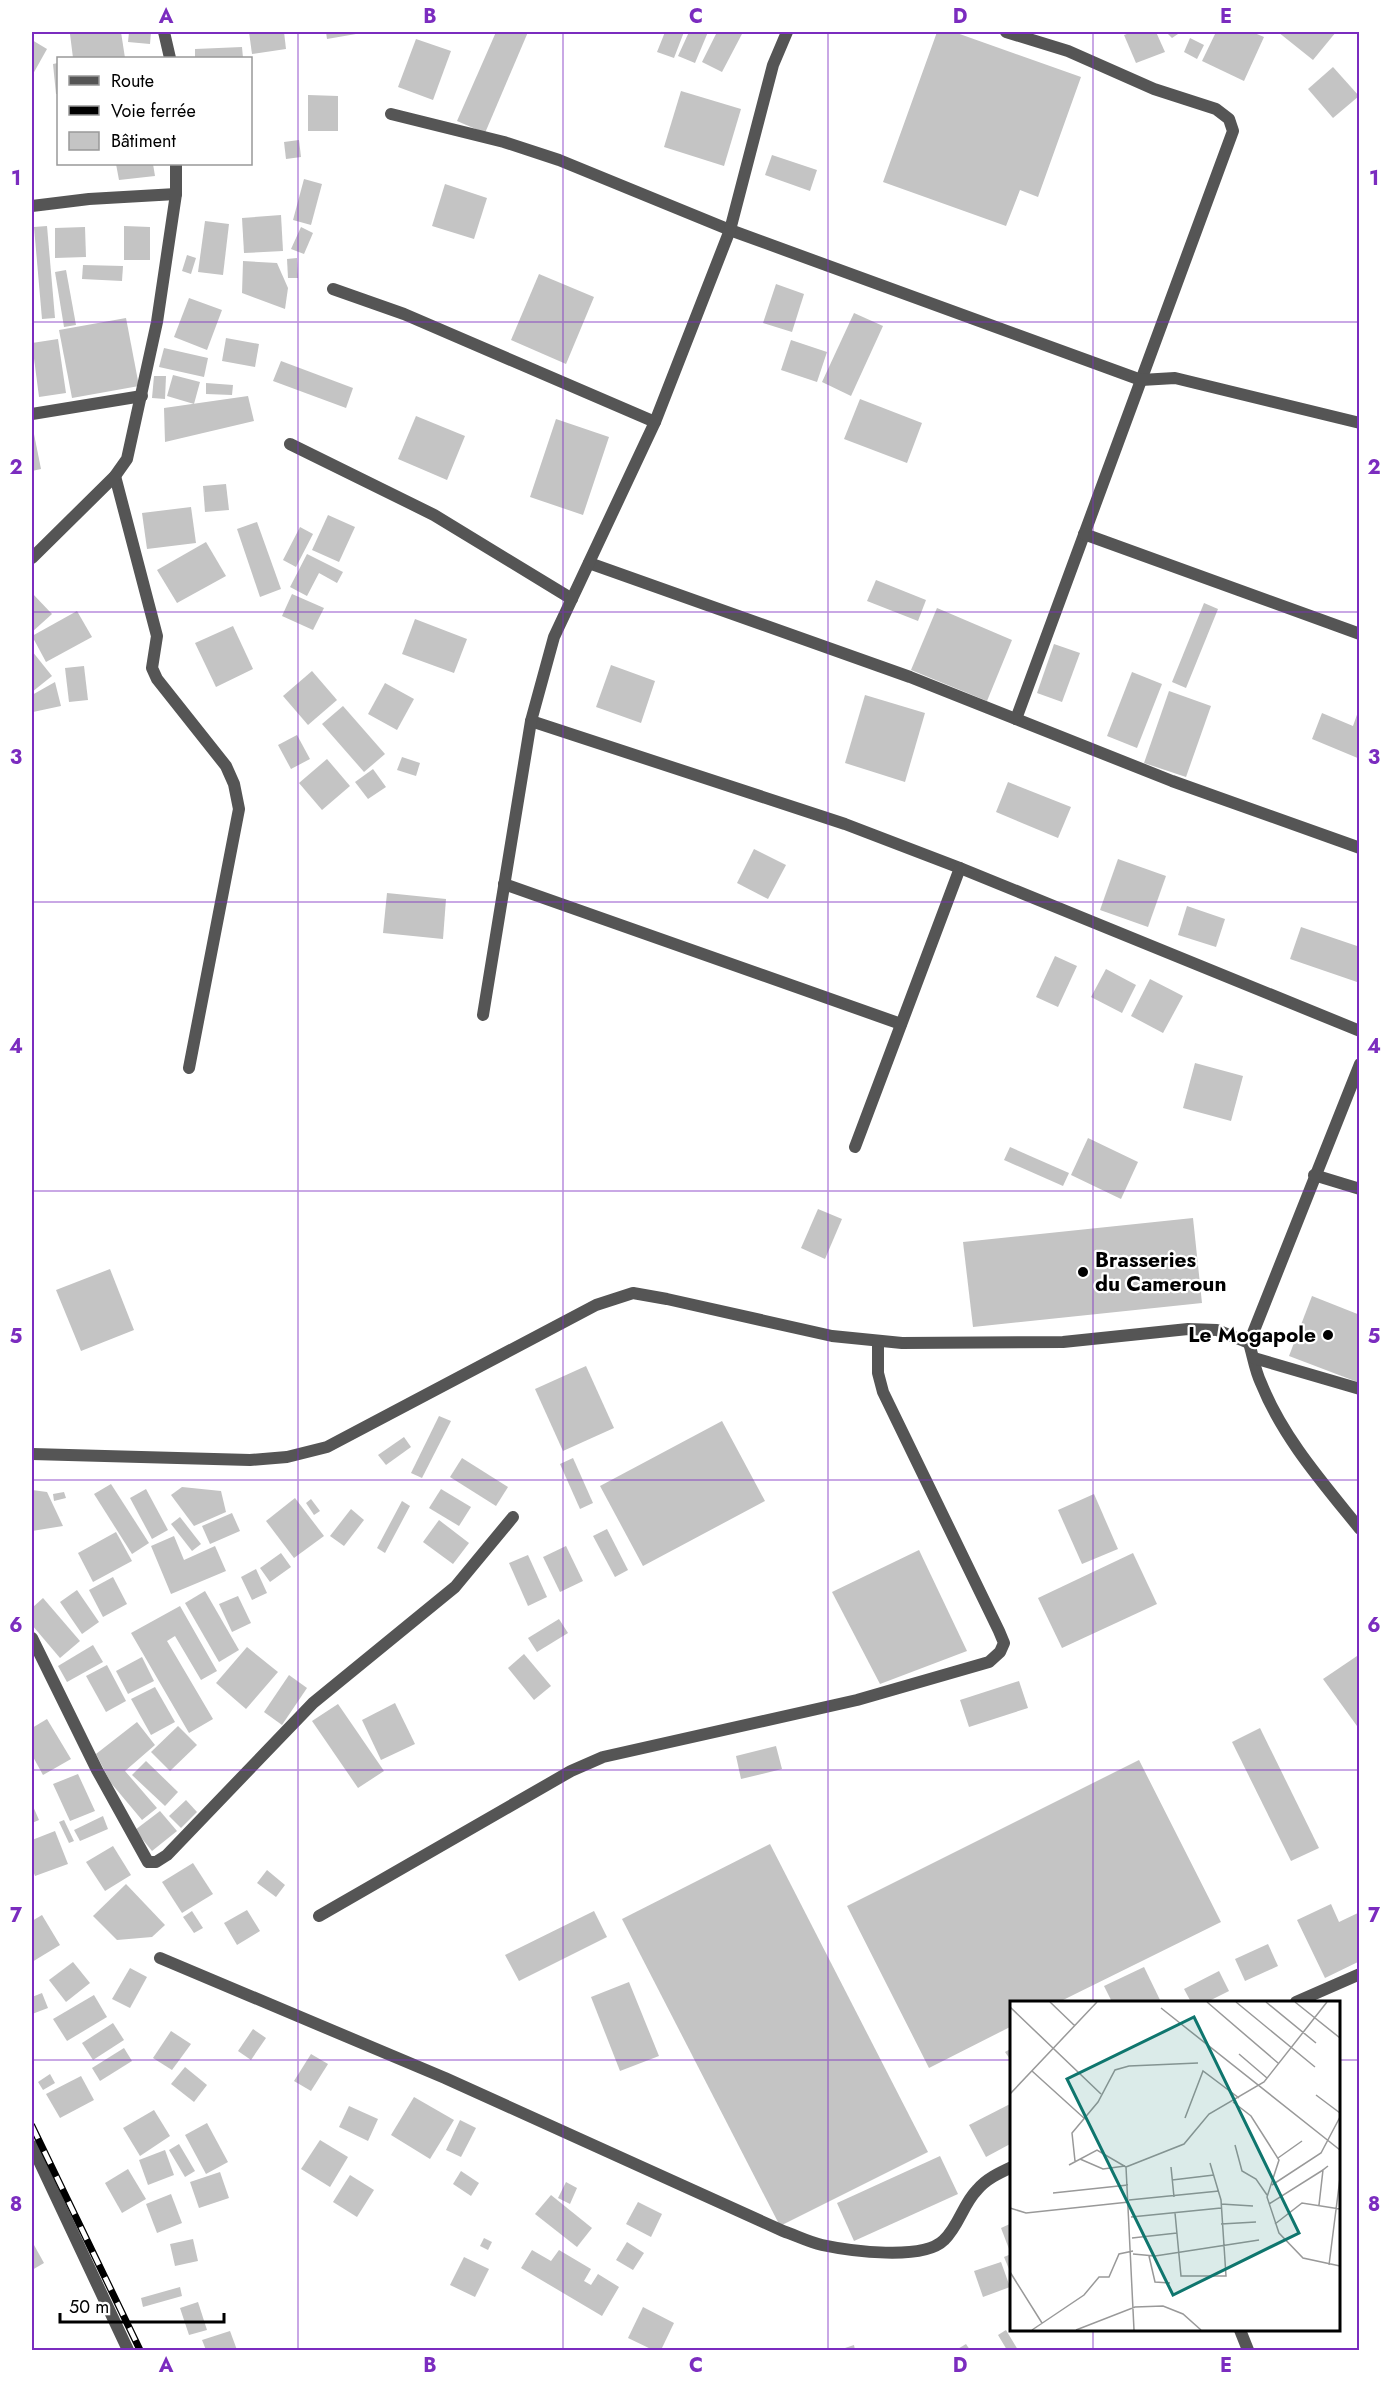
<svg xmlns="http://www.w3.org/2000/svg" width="1391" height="2382" font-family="Jost,sans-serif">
<rect width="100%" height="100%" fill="#fff"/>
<g fill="#c4c4c4">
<polygon points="89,32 121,32 125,58 73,58 70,34"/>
<polygon points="129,32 151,32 150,44 128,42"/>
<polygon points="249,32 284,32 286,49 252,54"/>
<polygon points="326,32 355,32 356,34 327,39"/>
<polygon points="496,32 528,32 485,133 457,121"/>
<polygon points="665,32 684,32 674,58 657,52"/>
<polygon points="689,32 708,32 695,63 678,56"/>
<polygon points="717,32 743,32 722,72 702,62"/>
<polygon points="937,32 954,32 1081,77 1038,197 1020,190 1006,226 883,182"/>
<polygon points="1132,32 1156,32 1165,52 1136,63 1124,35"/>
<polygon points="1166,32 1181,32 1172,38"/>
<polygon points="1216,32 1252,32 1264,37 1244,81 1202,61"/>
<polygon points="1278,32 1336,32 1313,60"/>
<polygon points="1190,38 1204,45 1197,59 1184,52"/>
<polygon points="416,39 451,51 433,100 398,87"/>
<polygon points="32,40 47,49 33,74 32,73"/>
<polygon points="242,47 243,58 195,58 195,49"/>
<polygon points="58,63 58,94 56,94 53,64"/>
<polygon points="1333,67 1359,96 1333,118 1308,89"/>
<polygon points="681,91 741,109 724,166 664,147"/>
<polygon points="308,95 338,96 338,131 308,131"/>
<polygon points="299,140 301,157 286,159 284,142"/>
<polygon points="772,155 817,170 810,191 765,175"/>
<polygon points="116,164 153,164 155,176 119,180"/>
<polygon points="304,179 322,184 311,225 293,220"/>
<polygon points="445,184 487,198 474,239 432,226"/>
<polygon points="281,215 283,251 244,253 242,218"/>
<polygon points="205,221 229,224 223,275 198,272"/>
<polygon points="47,226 55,318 42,319 34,227"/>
<polygon points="124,226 150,227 150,260 124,260"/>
<polygon points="85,227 86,257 55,258 55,228"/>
<polygon points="301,227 313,233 304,254 291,249"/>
<polygon points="187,255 196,258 191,274 182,271"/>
<polygon points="297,258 298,278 288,278 287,259"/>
<polygon points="243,261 277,263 288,288 285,309 242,293"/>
<polygon points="83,265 123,266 122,281 82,279"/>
<polygon points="66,270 76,325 64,327 55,272"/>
<polygon points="539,274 594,297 566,364 511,340"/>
<polygon points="776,284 804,294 792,332 763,323"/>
<polygon points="189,298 222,310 207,350 174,337"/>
<polygon points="854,313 883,326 851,396 822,382"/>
<polygon points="126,318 139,386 72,398 59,330"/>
<polygon points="226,338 259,344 255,367 222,361"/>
<polygon points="58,339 66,393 39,397 32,343"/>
<polygon points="791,340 827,352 817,382 781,370"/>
<polygon points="164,348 208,358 204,377 159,367"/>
<polygon points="281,361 353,388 346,408 273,381"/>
<polygon points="173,375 200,382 194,404 167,396"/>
<polygon points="154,376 166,376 165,399 152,398"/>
<polygon points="206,383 233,385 232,395 206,394"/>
<polygon points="248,396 254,421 165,442 164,408"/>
<polygon points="860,399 922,423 907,463 844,439"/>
<polygon points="416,416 465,436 447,480 398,459"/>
<polygon points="556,419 609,437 583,515 530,497"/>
<polygon points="32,424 41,469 32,471"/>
<polygon points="226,484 229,510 205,512 203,486"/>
<polygon points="191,507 196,543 147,549 142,513"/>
<polygon points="328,515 355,527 339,562 312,550"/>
<polygon points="257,522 281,589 260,597 237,529"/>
<polygon points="300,527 313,534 296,567 283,560"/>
<polygon points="206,542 226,576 177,603 157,570"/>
<polygon points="307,554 343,572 337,583 319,573 307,596 290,587"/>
<polygon points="876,580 926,600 918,621 867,601"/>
<polygon points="32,593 52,614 32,632"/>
<polygon points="292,594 324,608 313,630 282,616"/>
<polygon points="1204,603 1218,609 1186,688 1172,682"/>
<polygon points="937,608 1012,640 987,701 911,670"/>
<polygon points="77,611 92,637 46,662 32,636"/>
<polygon points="415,619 467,639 454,673 402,654"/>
<polygon points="233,626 253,669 216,687 195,643"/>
<polygon points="1054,644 1080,653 1062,702 1037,693"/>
<polygon points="32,651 52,676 32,692"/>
<polygon points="611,665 655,681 641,723 596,707"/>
<polygon points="84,666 88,700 69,702 65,668"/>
<polygon points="312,671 337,700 308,725 283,696"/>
<polygon points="1132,672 1162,684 1137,748 1107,736"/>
<polygon points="55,682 61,706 33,712 32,695"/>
<polygon points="385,683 414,699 397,730 368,714"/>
<polygon points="1169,691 1211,706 1186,777 1144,763"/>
<polygon points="865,695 925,713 905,782 845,763"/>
<polygon points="343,706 385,754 364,772 322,724"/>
<polygon points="1359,709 1360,759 1312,739 1322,713 1353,726"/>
<polygon points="297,735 310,759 291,769 278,745"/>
<polygon points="402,757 420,763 416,776 397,770"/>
<polygon points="327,759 350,786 322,810 299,783"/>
<polygon points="373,769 386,787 368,799 355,782"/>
<polygon points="1008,782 1071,807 1058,838 996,812"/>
<polygon points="754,849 786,865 768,899 737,883"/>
<polygon points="1118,859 1166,876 1148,927 1100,910"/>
<polygon points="387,893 446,899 443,939 383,933"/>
<polygon points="1187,906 1225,919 1216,947 1178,935"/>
<polygon points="1301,927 1360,947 1360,983 1290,959"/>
<polygon points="1055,956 1077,966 1058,1007 1036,997"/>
<polygon points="1106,969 1136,985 1122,1013 1091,997"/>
<polygon points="1150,979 1183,996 1163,1033 1131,1016"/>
<polygon points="1195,1063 1243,1076 1231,1121 1183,1108"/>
<polygon points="1088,1138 1138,1162 1121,1199 1071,1175"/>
<polygon points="1010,1147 1069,1173 1063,1186 1004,1160"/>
<polygon points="818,1209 842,1219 825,1259 801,1248"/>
<polygon points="1193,1218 1202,1303 973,1327 963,1242"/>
<polygon points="110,1269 134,1330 81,1351 56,1290"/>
<polygon points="1312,1296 1360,1315 1360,1383 1289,1356"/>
<polygon points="586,1366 614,1428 563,1451 535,1389"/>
<polygon points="439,1416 451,1421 422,1478 411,1473"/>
<polygon points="722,1421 765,1501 643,1566 600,1486"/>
<polygon points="404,1437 411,1447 386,1465 378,1455"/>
<polygon points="462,1458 508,1487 496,1506 450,1477"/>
<polygon points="573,1458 593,1503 580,1509 560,1464"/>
<polygon points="111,1484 149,1543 132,1554 94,1494"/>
<polygon points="182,1487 221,1491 226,1512 194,1526 171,1495"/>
<polygon points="146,1489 168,1530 152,1539 130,1498"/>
<polygon points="441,1489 471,1507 459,1526 429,1508"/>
<polygon points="32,1490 47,1492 63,1526 32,1531"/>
<polygon points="64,1492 66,1498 54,1501 53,1494"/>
<polygon points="1094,1494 1118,1549 1082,1564 1058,1510"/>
<polygon points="295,1498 324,1536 294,1558 266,1521"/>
<polygon points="311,1499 320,1511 314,1515 306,1503"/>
<polygon points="402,1501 410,1506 385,1553 377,1548"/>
<polygon points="351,1509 364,1520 344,1546 330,1536"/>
<polygon points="232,1513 240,1531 210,1544 202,1526"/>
<polygon points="180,1517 201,1544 192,1551 171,1524"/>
<polygon points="439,1520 469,1543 453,1564 423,1542"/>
<polygon points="607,1529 628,1570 615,1577 593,1536"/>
<polygon points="116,1532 132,1561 93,1582 78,1553"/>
<polygon points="174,1536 184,1560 215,1546 226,1571 171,1594 151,1546"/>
<polygon points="566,1546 583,1581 560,1592 543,1557"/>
<polygon points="919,1550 967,1651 880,1684 832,1592"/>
<polygon points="281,1553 291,1567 270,1582 260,1568"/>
<polygon points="1133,1553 1157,1604 1062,1648 1038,1598"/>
<polygon points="528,1555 547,1597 528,1606 509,1563"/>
<polygon points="256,1569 267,1593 252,1600 241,1577"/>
<polygon points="113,1577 127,1604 103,1617 89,1590"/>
<polygon points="77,1590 99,1622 82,1634 60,1602"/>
<polygon points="205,1591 239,1650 219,1662 185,1603"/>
<polygon points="238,1596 251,1623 232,1632 219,1604"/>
<polygon points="43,1598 80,1641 60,1658 32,1625 32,1608"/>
<polygon points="180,1606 217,1671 201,1680 175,1636 167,1641 213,1719 189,1733 131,1633"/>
<polygon points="559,1619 568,1633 537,1652 528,1638"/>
<polygon points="93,1645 103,1662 67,1682 58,1666"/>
<polygon points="247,1647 278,1672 246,1709 216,1683"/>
<polygon points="524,1654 551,1686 534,1700 508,1668"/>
<polygon points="1357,1656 1360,1660 1360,1725 1357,1726 1323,1679"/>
<polygon points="142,1657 154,1681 128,1694 116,1671"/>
<polygon points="107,1665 126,1701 106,1712 86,1676"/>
<polygon points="289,1675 307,1688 282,1725 264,1712"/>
<polygon points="1019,1681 1028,1708 969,1727 960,1700"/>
<polygon points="155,1687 175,1722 151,1735 131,1699"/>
<polygon points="395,1703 415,1744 381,1760 362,1720"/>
<polygon points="338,1704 384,1771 358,1788 312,1721"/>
<polygon points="47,1719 71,1759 43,1775 32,1755 32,1728"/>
<polygon points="137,1722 155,1745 125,1771 157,1808 142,1820 111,1783 96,1754"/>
<polygon points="178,1726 197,1745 170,1771 151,1752"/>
<polygon points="1260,1728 1319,1848 1291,1861 1232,1742"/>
<polygon points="776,1746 782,1769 741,1779 736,1756"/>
<polygon points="1139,1760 1221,1922 1059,2002 1012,2002 1012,2026 929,2068 847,1906"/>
<polygon points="146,1761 178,1792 165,1806 132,1775"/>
<polygon points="78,1774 95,1811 70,1821 53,1784"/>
<polygon points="186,1800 197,1812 181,1828 169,1816"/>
<polygon points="32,1804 39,1820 32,1823"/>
<polygon points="160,1811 177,1831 152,1851 135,1830"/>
<polygon points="103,1816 108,1829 80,1841 74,1830"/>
<polygon points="64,1820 74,1841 69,1843 59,1822"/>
<polygon points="55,1831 68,1864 35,1876 32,1868 32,1840"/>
<polygon points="770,1844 928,2152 780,2226 622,1919"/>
<polygon points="113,1846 131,1875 105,1891 86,1862"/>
<polygon points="193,1863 213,1894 182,1913 162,1882"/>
<polygon points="267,1870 285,1885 276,1897 257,1883"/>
<polygon points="126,1884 165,1925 152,1937 117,1940 93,1916"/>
<polygon points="1331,1904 1339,1922 1360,1912 1360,1961 1325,1978 1297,1920"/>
<polygon points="247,1910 260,1931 237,1945 224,1923"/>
<polygon points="192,1911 203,1928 194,1933 183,1917"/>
<polygon points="594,1911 607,1937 519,1981 505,1955"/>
<polygon points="42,1915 60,1945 32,1962 32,1921"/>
<polygon points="1268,1944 1278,1966 1245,1981 1235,1959"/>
<polygon points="73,1962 90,1983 66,2002 49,1980"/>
<polygon points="1144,1967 1161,2002 1112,2002 1104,1986"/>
<polygon points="130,1968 147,1977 130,2008 112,1999"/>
<polygon points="1219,1971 1229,1991 1207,2002 1191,2002 1184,1989"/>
<polygon points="629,1982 659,2056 620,2071 591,1997"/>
<polygon points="42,1993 48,2008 32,2014 32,1997"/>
<polygon points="94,1995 107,2017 67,2041 53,2019"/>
<polygon points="113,2023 124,2040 93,2060 82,2043"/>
<polygon points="253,2029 266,2038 251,2060 238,2051"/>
<polygon points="171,2031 191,2044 172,2070 153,2058"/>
<polygon points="124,2048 132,2061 100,2081 92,2068"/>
<polygon points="1012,2048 1012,2062 1005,2052"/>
<polygon points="311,2054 328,2064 311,2091 294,2081"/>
<polygon points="185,2067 207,2085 194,2102 171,2084"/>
<polygon points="50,2074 55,2083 43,2090 38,2082"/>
<polygon points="81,2076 94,2100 60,2118 46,2094"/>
<polygon points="414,2097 454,2120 430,2159 391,2135"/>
<polygon points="1012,2103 1012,2143 986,2157 969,2125"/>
<polygon points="349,2106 378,2119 368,2141 339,2127"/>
<polygon points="154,2110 170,2136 140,2156 123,2128"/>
<polygon points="460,2120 476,2128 461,2157 446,2150"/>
<polygon points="207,2123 228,2162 206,2174 185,2135"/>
<polygon points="320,2140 348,2157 330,2187 301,2169"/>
<polygon points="179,2144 195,2171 185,2177 169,2150"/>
<polygon points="165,2150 174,2175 148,2185 139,2160"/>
<polygon points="940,2156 958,2194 854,2241 837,2203"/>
<polygon points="128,2169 146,2199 122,2213 105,2183"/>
<polygon points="461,2171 479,2183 471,2196 453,2184"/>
<polygon points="220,2172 229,2198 199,2208 190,2182"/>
<polygon points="350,2175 374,2190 357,2217 333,2202"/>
<polygon points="566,2182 577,2188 570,2204 558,2198"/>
<polygon points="171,2194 182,2223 157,2233 146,2204"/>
<polygon points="551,2195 592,2228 577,2247 535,2214"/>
<polygon points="638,2202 662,2214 651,2237 626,2224"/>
<polygon points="1012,2223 1012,2248 1009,2249 1001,2228"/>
<polygon points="484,2238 492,2242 488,2250 480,2246"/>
<polygon points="193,2239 198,2261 175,2266 170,2244"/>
<polygon points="627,2242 644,2253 633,2270 616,2260"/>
<polygon points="34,2245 44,2263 32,2270 32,2246"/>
<polygon points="532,2250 551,2261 559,2250 591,2269 584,2281 591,2285 598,2274 619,2287 602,2316 521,2268"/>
<polygon points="1011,2254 1011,2274 1004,2257"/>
<polygon points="464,2257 489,2269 475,2297 450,2285"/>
<polygon points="1001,2262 1010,2287 983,2297 974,2271"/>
<polygon points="180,2287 182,2296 143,2307 141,2298"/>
<polygon points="198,2302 207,2330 189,2335 180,2308"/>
<polygon points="643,2307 674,2323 661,2350 653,2350 628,2338"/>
<polygon points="1006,2330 1018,2350 1007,2350 998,2335"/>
<polygon points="230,2331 237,2350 206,2350 202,2340"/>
<polygon points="966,2344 970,2350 956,2350"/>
<polygon points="854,2345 855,2350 839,2350"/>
</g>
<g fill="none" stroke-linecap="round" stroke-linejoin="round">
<polyline stroke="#555" stroke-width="12" points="319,1916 571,1771 603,1757 857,1700 989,1662 1000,1652 1004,1643 999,1631 883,1392 878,1373 878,1341"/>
<g stroke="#555" stroke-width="12">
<polyline points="164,32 170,58"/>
<polyline points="1006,32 1068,51 1154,89 1216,109 1229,119 1233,131 1016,719"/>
<polyline points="391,114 504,142 559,160 730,230 1141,380 1175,378 1360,423"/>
<polyline points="32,206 89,199 176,194"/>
<polyline points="333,289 404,314 655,422"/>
<polyline points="32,414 142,396"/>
<polyline points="290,444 434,515 572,599"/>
<polyline points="115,476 157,636 152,668 157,679 226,766 234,784 239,809 189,1068"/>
<polyline points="1084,534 1360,634"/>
<polyline points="32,558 115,476 127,459 157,322 176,194 176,164"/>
<polyline points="589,563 910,677 1172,781 1360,848"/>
<polyline points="531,721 845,824 960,868 1360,1031"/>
<polyline points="504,884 901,1024"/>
<polyline points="483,1015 531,721 554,637 655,422 730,230 773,65 787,32"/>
<path d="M1360,1064L1249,1343C1253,1356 1255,1371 1261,1383C1283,1438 1323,1483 1360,1529"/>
<polyline points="855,1147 960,868"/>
<polyline points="1314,1175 1360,1189"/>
<polyline points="1254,1358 1360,1389"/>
<polyline points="32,1454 250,1460 287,1457 327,1447 596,1305 633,1293 667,1299 832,1336 902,1343 1063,1342 1188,1329 1217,1330 1249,1343"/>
<polyline points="32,1638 97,1770 148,1862 156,1862 167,1855 313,1703 455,1587 513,1517"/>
<path d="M160,1958L445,2078L783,2231C795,2235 809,2242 822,2245C850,2251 923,2261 944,2240C959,2226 963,2204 977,2190C986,2179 999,2173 1012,2167"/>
<polyline points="1296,2002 1360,1974"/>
<polyline points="32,2146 128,2350"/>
<polyline points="1240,2330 1248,2350"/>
</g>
<g stroke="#000" stroke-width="7">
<polyline id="rail" points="32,2126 140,2350"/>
</g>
<use href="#rail" stroke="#fff" stroke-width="4.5" stroke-dasharray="14" stroke-linecap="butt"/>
</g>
<path fill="none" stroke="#7b2cbf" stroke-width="1.5" stroke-opacity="0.55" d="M298,32V2350M563,32V2350M828,32V2350M1093,32V2002M32,322H1360M32,612H1360M32,902H1360M32,1191H1360M32,1480H1360M32,1770H1360M32,2060H1012M1338,2060H1360M1093,2330V2350"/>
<g fill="#000" stroke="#fff" stroke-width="2">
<circle cx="1083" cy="1272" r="6"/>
<circle cx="1328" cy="1335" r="6"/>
</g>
<g text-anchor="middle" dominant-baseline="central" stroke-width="4.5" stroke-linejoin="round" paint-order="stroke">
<g font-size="21" font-weight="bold" fill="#000" stroke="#fff" text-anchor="start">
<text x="1095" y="1260">Brasseries<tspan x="1095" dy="24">du Cameroun</tspan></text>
<text x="1316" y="1335" text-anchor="end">Le Mogapole</text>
</g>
</g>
<g transform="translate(1010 2001)">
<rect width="330" height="330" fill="#fff"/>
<path fill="none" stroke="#999" stroke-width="1.5" d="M40,1L65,25M197,1L268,62M226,1L305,66M256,1L306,42M285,1L330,37M0,6L91,93M151,7L330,149M229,53L257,77M22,70L75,118M0,93L87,1M306,94L330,112M223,101L241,115L269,159L257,196L269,232L293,257L330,265M175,117L193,70L229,97M225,144L232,170L246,178L257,194M268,157L292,140M70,158L93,168L115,165M65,160L62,132L88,101L105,69L119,65L188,62M59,164L87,149L116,166L124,329M116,166L174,143L199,113L254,81L317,1M161,166L164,196M162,179L204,174M262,184L311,152L330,116M43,192L118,184M119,199L209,190M211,203L243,205M259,203L313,169M309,204L313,169L318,165M0,207L16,212L119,201M165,212L171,275H216L211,199L200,162M121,216L211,207M211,223L246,221M265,223L292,202L330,208M122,237L167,232M123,253L145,255L249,239M139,255L145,281L160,282M319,264L330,177M0,271L32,322M22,329L74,294L89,276H99L109,253L123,250M66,329L125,306L153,305L173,313L191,329"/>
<path fill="#0f766e" fill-opacity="0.15" stroke="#0f766e" stroke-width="3" d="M184,16L289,232L163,294L57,78Z"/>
<rect width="330" height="330" fill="none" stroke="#000" stroke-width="3"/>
</g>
<rect width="1391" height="2382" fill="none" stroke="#ffffff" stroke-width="66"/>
<rect x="57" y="57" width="195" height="108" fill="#ffffff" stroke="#999999" stroke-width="1.5"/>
<rect x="69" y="76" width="30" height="9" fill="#555555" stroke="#999999" stroke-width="1.5"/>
<text x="111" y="87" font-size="18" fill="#000000">Route</text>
<rect x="69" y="106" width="30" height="9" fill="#000000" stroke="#999999" stroke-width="1.5"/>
<text x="111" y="117" font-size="18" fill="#000000">Voie ferrée</text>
<rect x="69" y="132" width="30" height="18" fill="#c4c4c4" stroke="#999999" stroke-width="1.5"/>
<text x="111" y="147" font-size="18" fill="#000000">Bâtiment</text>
<path d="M60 2313v9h164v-9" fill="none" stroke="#000000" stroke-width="3"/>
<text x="69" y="2313" font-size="18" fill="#000000" stroke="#ffffff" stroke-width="4.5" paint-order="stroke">50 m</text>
<rect x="33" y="33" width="1325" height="2316" fill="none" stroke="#7b2cbf" stroke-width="2"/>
<g font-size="20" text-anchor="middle" font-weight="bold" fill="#7b2cbf">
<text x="166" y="23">A</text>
<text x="430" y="23">B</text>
<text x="696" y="23">C</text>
<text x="960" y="23">D</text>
<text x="1226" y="23">E</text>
<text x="16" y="185">1</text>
<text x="1374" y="185">1</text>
<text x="16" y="474">2</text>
<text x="1374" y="474">2</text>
<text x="16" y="764">3</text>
<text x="1374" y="764">3</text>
<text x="16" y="1053">4</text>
<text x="1374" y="1053">4</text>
<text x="16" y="1343">5</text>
<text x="1374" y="1343">5</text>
<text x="16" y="1632">6</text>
<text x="1374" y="1632">6</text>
<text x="16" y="1922">7</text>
<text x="1374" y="1922">7</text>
<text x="16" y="2211">8</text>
<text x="1374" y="2211">8</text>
<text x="166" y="2372">A</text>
<text x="430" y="2372">B</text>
<text x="696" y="2372">C</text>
<text x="960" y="2372">D</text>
<text x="1226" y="2372">E</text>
</g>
</svg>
